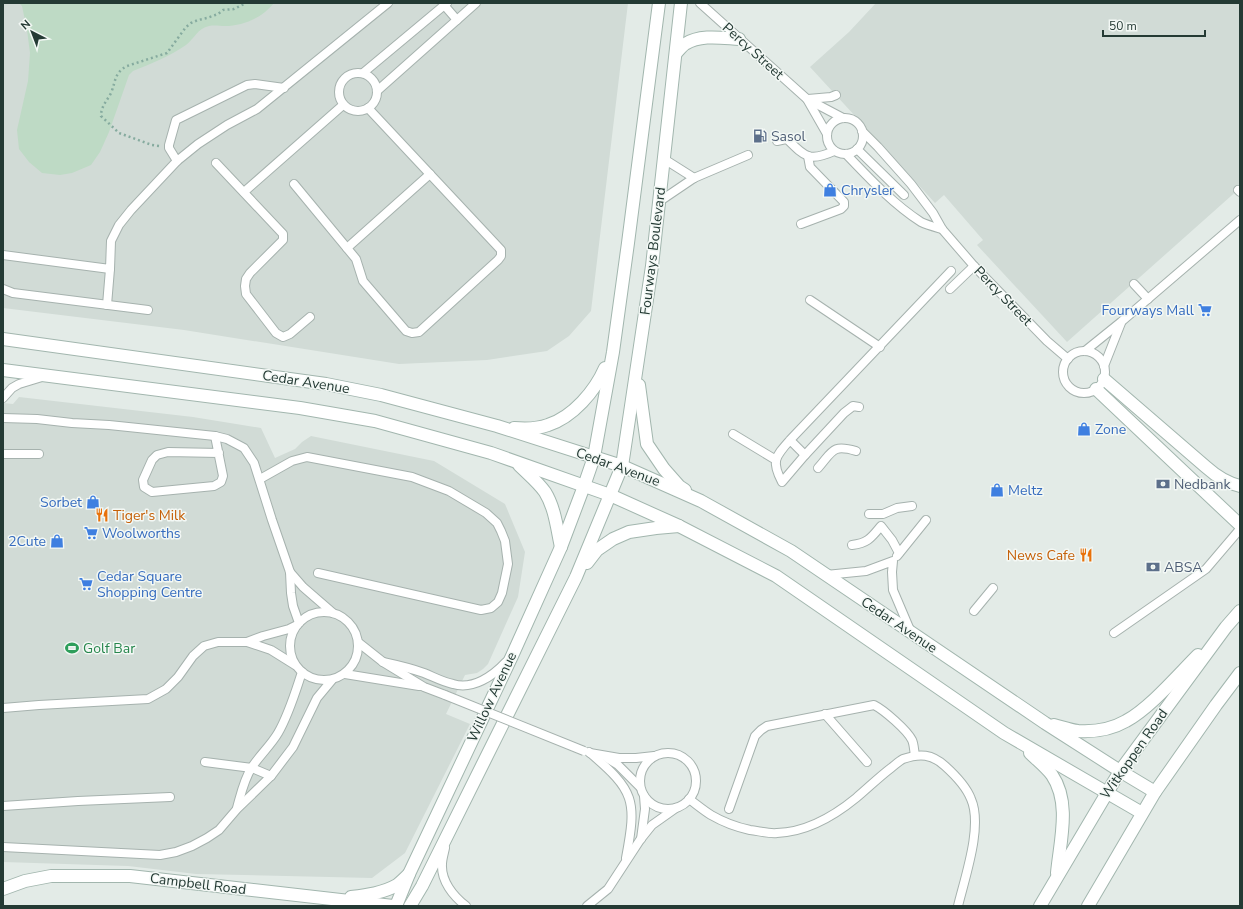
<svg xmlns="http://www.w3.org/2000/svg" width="1243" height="909" font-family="'Nunito Sans',sans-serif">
<rect width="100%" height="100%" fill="#e3ebe7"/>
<g fill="#d1dbd6">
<polygon points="3,3 628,3 591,311 569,336 547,351 487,360 399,364 184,330 3,308"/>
<polygon points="876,3 1240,3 1240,188 1067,342 977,245 983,240 944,195 935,203 810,67 849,32"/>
<polygon points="19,397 193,417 261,428 275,458 295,449 302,442 311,436 434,461 505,504 525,552 518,597 488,664 483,669 477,673 465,675 446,714 470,724 405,853 372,878 196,874 128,866 3,862 3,403 13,404"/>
</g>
<path fill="#bedac5" d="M19,3H274C262,18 243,26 225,26C220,26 214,25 209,26C198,28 194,39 186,45C170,56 151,64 133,71L129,75L109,132L100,152L91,165L72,173L60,175L42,173L29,162L19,149L17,130L28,81L30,53L27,30L22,6Z"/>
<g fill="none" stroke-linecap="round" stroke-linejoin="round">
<g stroke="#a6b2ae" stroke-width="10">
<g id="lane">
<polyline points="700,3 807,99 843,118"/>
<polyline points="444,5 457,20"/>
<circle cx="358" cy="92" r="19"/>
<polyline points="363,73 447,3"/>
<polyline points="377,91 476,3"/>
<polyline points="807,99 827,134"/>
<polyline points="808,99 831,97 836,95"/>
<circle cx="845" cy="136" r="18"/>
<polyline points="862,131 878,147 911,184 933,213 942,229 974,266 1047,341 1068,359"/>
<path d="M777,141L786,139L788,140C805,157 810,162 834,151"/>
<polyline points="857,149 904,195"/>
<path d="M846,154C869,178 893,204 921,222C927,225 935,227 942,229"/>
<polyline points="664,159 694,178"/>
<polyline points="177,161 169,148 169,145 176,120 247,85 255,84 284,88"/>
<polyline points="216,163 283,234 283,240 250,273 246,279 245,286 246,294 276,333 283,337 290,334 310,317"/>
<polyline points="294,184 356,259 363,281 406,331 412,333 419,332 498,260 501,256 501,250 368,108"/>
<polyline points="1238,190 1240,192"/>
<polyline points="244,192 343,105"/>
<polyline points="660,201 694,178 748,155"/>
<polyline points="801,224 841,209 844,206 844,202 810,167 808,156"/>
<polyline points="347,248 430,174"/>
<polyline points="3,255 110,269 111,241 119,225 131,210 177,161 198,144 227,125 257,109 388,3"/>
<polyline points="1134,284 1148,299"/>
<polyline points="3,289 13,293 148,310"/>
<polyline points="950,289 974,266"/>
<polyline points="810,300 880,347"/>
<polyline points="107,305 110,269"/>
<polyline points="1085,351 1121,322 1240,220"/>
<circle cx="1084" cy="372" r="21"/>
<polyline points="1104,366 1121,323"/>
<polyline points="3,398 12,388 19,384 42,377"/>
<polyline points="3,418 37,419 72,423 109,425 215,436 227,439 244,448 254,463 272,520 290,572 291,593 293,606 299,623"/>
<polyline points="733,434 776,460"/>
<polyline points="215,436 223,476 221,482 214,486 152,492 144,487 143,480 152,460 157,455 168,452 219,453"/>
<path d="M790,440L805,455L782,482C771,461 775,457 790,440L951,271"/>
<polyline points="3,454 39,454"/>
<polyline points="805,455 844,413 853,406 859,407"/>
<path d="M818,468C833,451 832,444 856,451"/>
<polyline points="260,479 292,461 307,457 412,477 449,491 486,513 497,523 501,531 505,541 508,564 502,593 498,602 491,608 481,610 318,573"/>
<polyline points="869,514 883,514 897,508 912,506"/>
<path d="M852,545C868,543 871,538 881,526L892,540L899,553"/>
<polyline points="897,556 926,520"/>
<polyline points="290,572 303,587 333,613"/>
<polyline points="826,575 866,571 893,561 892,572 893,590 910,630"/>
<polyline points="974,611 993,588"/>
<circle cx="324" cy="646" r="34"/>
<polyline points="1114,633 1206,569 1240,529"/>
<polyline points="247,642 271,650 295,665"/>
<polyline points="359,643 383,662 424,687 445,695"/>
<path d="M383,662C397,665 410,668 424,673C434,677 443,682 453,684C473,690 493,676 506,662"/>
<polyline points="345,674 419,686"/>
<polyline points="3,708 39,705 148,699 166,689 178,677 193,656 204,646 218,642 247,642 263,636 289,629 297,625"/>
<polyline points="825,714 867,762"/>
<path d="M589,752C635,791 637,800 626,858"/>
<polyline points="590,753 619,758 636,758 654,756"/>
<circle cx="668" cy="781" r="28"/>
<polyline points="607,758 618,765 640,787"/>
<polyline points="205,762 252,768 271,776"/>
<path d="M689,799C696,804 703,810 711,815C723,822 736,827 750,830C759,831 769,834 777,833C807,832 834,816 856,798C868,788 879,777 891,768C895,765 899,761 903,759C920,753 932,754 945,766C955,775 966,786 971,799C983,826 965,877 958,906"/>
<polyline points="3,806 78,801 170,797"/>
<path d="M237,808C241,794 244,779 252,767C260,755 271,745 278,733C289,714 295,693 302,672"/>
<path d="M729,809L755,736L761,730L767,726L874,705C884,710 907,730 912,740C914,744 914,751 915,755"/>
<polyline points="641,839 645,809 644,796"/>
<polyline points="3,847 160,855 176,852 192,846 207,838 219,830 237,809 271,776 293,747 317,698 332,680"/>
<path d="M445,848C444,853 442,859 442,864C441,881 453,896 466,906"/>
<polyline points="587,906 608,889 640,840 652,825 676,808"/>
</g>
</g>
<g stroke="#a2b6ae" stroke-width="14">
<g id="secondary">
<path d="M676,53C679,50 682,46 685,44C701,34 722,38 739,39"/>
<polyline points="3,339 326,384 381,395 497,426 622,466 701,501 791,551 1045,723 1120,771 1155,792"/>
<polyline points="3,370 300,408 375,421 491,453 610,495 679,526 776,576 1004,733 1142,813"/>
<path d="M1104,379L1206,467C1216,476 1227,483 1240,486"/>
<polyline points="639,385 647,444 664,469 679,486 685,490"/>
<polyline points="1096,389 1240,525"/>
<path d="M514,428C525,429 537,429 548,425C573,417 595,391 605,368"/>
<path d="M519,465C528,474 538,482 545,492C555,508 557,529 561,547"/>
<polyline points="587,563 597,550 613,539 629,532 656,528 679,526"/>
<path d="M1054,725C1062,727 1070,730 1078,731C1094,732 1112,729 1126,721C1150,708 1178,675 1198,655"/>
<path d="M1030,753C1037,760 1046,767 1052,775C1071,803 1060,841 1057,873"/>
<polyline points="3,889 25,881 51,876 130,876 393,906"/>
<path d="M351,897C367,895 383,893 397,885C401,882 405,878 409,874"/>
<polyline points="396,906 409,874 512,656 561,547 584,486 594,457 613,352 628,243 659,3"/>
<polyline points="410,906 422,886 576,577 622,466 652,266 681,3"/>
<polyline points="1040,906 1120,771 1226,627 1240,611"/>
<polyline points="1088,906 1155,792 1216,705 1240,673"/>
</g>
</g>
<path stroke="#86ab9f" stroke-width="2.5" stroke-dasharray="2 3" stroke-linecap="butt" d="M159,146L152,145L119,133L101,116C101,106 107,101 111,93C116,81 114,73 127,66L167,53L186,27L191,23L198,20L207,18L218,14L223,10L234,9L246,3"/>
<use href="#lane" stroke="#fff" stroke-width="8"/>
<use href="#secondary" stroke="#fff" stroke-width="12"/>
<g stroke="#a6b2ae" stroke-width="10" stroke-linecap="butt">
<polyline id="lane-bridge" points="445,695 584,751"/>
</g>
<use href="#lane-bridge" stroke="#fff" stroke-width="8"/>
</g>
<defs>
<g id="fuel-bare" transform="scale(1.08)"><path d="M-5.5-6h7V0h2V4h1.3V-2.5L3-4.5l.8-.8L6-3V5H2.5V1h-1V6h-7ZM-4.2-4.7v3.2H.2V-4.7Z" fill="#5c6f8a" stroke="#f3f8f5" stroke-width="2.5" paint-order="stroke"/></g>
<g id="shop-bare" transform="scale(1.08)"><path d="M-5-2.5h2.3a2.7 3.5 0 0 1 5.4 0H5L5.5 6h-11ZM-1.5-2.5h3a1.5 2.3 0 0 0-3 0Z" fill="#3f7fe0" stroke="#f3f8f5" stroke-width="2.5" paint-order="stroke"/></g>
<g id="supermarket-bare" transform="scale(1.08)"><path d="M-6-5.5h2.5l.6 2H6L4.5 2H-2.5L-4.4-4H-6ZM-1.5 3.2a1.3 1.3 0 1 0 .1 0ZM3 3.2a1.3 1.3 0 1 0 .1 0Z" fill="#3f7fe0" stroke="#f3f8f5" stroke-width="2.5" paint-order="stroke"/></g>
<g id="bank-bare" transform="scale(1.08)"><path d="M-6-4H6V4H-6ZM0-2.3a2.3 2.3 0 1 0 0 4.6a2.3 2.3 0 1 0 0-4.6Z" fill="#5c6f8a" stroke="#f3f8f5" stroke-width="2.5" paint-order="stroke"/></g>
<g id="restaurant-bare" transform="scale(1.08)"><path d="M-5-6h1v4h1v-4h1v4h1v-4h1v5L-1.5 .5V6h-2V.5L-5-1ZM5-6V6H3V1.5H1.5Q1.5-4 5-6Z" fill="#e8710a" stroke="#f3f8f5" stroke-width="2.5" paint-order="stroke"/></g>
<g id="stadium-bare" transform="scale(1.08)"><path d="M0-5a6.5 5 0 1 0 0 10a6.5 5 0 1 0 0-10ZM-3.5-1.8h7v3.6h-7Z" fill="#2e9e5b" stroke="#f3f8f5" stroke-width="2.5" paint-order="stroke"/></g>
</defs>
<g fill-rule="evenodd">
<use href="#fuel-bare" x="760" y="136"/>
<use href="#shop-bare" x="830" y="190"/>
<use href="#supermarket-bare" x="1205" y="310"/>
<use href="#shop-bare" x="1084" y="429"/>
<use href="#bank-bare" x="1163" y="484"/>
<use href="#shop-bare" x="997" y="490"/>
<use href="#shop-bare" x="93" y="502"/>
<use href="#restaurant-bare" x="102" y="515"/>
<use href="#supermarket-bare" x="91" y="533"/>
<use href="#shop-bare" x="57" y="541"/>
<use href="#restaurant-bare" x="1086" y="555"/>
<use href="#bank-bare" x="1153" y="567"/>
<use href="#supermarket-bare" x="86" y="584"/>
<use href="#stadium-bare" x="72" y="648"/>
</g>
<g text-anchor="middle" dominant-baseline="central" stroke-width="3" stroke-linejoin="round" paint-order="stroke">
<g font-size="14" fill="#243a34" stroke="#f3f8f5">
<text transform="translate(753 51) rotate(42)">Percy Street</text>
<text transform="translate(653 251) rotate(-83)">Fourways Boulevard</text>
<text transform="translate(1003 296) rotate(46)">Percy Street</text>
<text transform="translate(306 382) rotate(9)">Cedar Avenue</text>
<text transform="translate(618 467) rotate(20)">Cedar Avenue</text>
<text transform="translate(899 625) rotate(34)">Cedar Avenue</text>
<text transform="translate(492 697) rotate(-65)">Willow Avenue</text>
<text transform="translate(1134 754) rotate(-55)">Witkoppen Road</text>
<text transform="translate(198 884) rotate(7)">Campbell Road</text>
</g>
<g font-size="14" fill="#4e5e75" stroke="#f3f8f5" text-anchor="start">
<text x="771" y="136">Sasol</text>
<text x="1174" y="484">Nedbank</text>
<text x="1164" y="567">ABSA</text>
</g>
<g font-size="14" fill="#366cbe" stroke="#f3f8f5" text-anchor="start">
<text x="841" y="190">Chrysler</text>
<text x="1194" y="310" text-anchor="end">Fourways Mall</text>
<text x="1095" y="429">Zone</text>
<text x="1008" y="490">Meltz</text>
<text x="82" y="502" text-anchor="end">Sorbet</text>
<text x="102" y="533">Woolworths</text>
<text x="46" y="541" text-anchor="end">2Cute</text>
<text x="97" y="576">Cedar Square<tspan x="97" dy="16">Shopping Centre</tspan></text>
</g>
<g font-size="14" fill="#c56008" stroke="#f3f8f5" text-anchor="start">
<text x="113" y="515">Tiger's Milk</text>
<text x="1075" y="555" text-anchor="end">News Cafe</text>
</g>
<g font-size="14" fill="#27864d" stroke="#f3f8f5" text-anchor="start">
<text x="83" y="648">Golf Bar</text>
</g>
</g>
<rect width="1243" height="909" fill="none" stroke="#243a34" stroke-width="8"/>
<g transform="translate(32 32) rotate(318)" stroke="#f3f8f5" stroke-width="3" paint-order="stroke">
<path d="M0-3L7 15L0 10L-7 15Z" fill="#243a34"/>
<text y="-6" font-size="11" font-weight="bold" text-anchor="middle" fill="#243a34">N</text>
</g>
<path d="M1103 30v6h102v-6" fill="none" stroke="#243a34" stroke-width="2"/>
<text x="1109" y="30" font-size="12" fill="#243a34" stroke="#f3f8f5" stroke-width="3" paint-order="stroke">50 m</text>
</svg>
